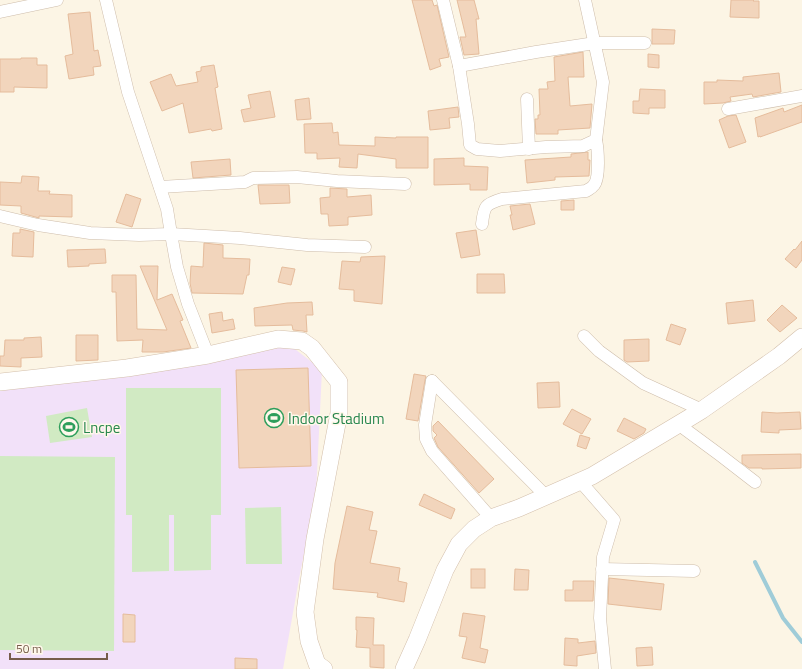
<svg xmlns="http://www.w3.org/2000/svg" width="802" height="669" font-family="'Titillium Web',sans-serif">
<rect width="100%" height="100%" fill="#fcf5e5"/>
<polygon fill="#f2e1f9" points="291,346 322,370 316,494 299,579 283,669 0,669 0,391"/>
<g fill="#d1eac3">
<polygon points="126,388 221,388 221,515 211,515 211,570 174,571 174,515 169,515 169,571 132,572 132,515 126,515"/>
<polygon points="87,408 92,437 50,443 46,416"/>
<polygon points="0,456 115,457 114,651 0,650"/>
<polygon points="281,507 282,564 246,564 245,508"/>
</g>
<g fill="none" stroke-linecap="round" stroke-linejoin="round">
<polyline stroke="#9fccd8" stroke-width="4" points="755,562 783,618 802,642"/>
</g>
<g fill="#f2d5bc" stroke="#e5bc9c">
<polygon points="412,0 432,0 434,6 437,5 449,57 439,59 441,66 430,70"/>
<polygon points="457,0 474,0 479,19 476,19 479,54 464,55 460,37 466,37"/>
<polygon points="731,0 754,0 753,1 759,1 759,18 730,17"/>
<polygon points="90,12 94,51 98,50 101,66 93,67 94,75 69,79 65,56 73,54 68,14"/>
<polygon points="652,29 675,30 674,44 652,44"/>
<polygon points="583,52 584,77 568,77 570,106 592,104 590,128 558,130 558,134 536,134 535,119 538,119 538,115 540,115 539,89 548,89 547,82 555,81 554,57"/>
<polygon points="648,54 659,55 659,68 648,67"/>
<polygon points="21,58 37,58 37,65 47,65 47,88 14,87 14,92 0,92 0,59 21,59"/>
<polygon points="214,65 218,87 215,88 222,129 212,131 211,129 189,133 183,103 162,111 150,82 171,74 176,86 198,82 196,72 201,71 201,67"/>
<polygon points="779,73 781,92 753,97 752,94 730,97 731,101 723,103 704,104 704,82 717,82 717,80 743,81 743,77"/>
<polygon points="640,89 665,90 665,108 649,108 649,114 633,113 633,101 639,101"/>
<polygon points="270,91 275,117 244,122 241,110 251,108 248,95"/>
<polygon points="309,98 311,119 297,120 295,100"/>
<polygon points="802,105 802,122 760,137 760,136 758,137 755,118 783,108 784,112"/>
<polygon points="458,107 459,117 449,118 450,128 430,130 428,111"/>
<polygon points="736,115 746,142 729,148 719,120 728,116"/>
<polygon points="332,123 333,133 338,132 339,145 375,146 375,137 396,138 396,137 428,137 428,168 396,168 396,159 358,154 357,168 339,167 340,158 317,159 317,153 305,153 304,124"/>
<polygon points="588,152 588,160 590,160 589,176 555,177 555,180 527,183 525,160 571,157 571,154"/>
<polygon points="464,158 464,166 488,167 487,190 470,190 470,184 434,185 434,159"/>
<polygon points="230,159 231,175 193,178 191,162"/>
<polygon points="22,176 39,177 38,191 50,191 49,194 72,195 72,217 39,216 39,218 21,213 21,206 0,205 0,182 21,183"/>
<polygon points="258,185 289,185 290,203 260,204"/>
<polygon points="330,188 347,189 347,197 371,195 372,215 348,217 348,225 329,226 328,214 321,214 320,198 330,197"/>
<polygon points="126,194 141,199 132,227 116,222"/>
<polygon points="574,200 574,210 561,210 561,201"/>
<polygon points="530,204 535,224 513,230 510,215 512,215 510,206"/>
<polygon points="20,229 34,232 33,257 12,256 13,233 20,233"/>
<polygon points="476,230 480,255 461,258 456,233"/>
<polygon points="802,241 802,260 796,268 785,259 794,249 795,250"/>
<polygon points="204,243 223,245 223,258 250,259 249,275 247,275 243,294 192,293 190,283 191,266 203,267"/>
<polygon points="105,249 106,263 89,264 89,266 68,267 67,250"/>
<polygon points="385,256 382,304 354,301 354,290 339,289 342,261 360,262 361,257"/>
<polygon points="140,266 158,266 157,300 172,294 183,320 180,321 191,348 163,352 142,352 143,340 117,341 116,292 112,292 112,275 136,275 137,329 167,330"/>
<polygon points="282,267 295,269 291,285 278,282"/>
<polygon points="477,274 504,274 505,293 477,293"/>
<polygon points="753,300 755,321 728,324 726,303"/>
<polygon points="312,302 313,315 306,315 307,332 303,331 293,330 292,325 255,326 254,308 287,303"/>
<polygon points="782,305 797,318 780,332 767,320"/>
<polygon points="222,312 223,321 233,319 235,329 212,333 209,314"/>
<polygon points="671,324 686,329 680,345 666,340"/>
<polygon points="76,335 98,335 98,360 76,361"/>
<polygon points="41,337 42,357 21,358 21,367 0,366 0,356 4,356 5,340 24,340 24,338"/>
<polygon points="649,339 649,361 627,362 624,360 624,340"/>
<polygon points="308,368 311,466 239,468 236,370"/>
<polygon points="414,374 426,376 425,380 418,421 406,419"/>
<polygon points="559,382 560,407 538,408 537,383"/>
<polygon points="572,409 591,419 582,434 563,424"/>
<polygon points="762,412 777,413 800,412 801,429 779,430 779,433 761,432"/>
<polygon points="624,418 646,429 644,433 634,439 617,431"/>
<polygon points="438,421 494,479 479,493 438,447 434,438 437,435 433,431 433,426"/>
<polygon points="580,435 590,438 586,449 577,446"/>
<polygon points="801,454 801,468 762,469 762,468 749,468 742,463 742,455"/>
<polygon points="424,494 455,509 451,519 419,505"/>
<polygon points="347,506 373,512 369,530 377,531 370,563 400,568 398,581 407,583 404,602 377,597 378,593 333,589 335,563"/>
<rect x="471" y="569" width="14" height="19"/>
<polygon points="515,569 529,570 528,590 514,590"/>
<polygon points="609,578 664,584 661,610 608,604"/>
<polygon points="573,581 594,581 593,601 565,601 565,590 573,590"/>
<polygon points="463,613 485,616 480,648 488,650 485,663 462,658 467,637 459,636"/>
<polygon points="123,614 135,615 135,642 123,642"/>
<polygon points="356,617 374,618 373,645 384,645 384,668 370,667 370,648 356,647 357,630 356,630"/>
<polygon points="565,638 578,639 578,643 595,641 596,653 577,656 577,666 564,665"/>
<polygon points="652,647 653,665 637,666 636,648"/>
<polygon points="235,658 257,659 257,669 235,669"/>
</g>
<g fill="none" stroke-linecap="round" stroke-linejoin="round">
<g stroke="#cebdab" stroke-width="13">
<g id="street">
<polyline points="106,0 128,92 167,209 171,234 177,267 188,304 208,355"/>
<polyline points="443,0 459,66 536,52 595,43 645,43"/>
<polyline points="585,0 603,82 596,140"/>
<polyline points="0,12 57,0"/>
<path d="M459,66L468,124L470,145L477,149L500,151L546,147L583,146L596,140C598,149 600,178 594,185C592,188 589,189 586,191L502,199C485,204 484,206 482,224"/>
<polyline points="527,99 529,149"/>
<polyline points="728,109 802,96"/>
<polyline points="160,187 245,182 253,178 297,177 337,181 405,184"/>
<polyline points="0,216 38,225 90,233 139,235 171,234 240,238 307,245 365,247"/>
<polyline points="584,336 599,351 643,383 702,410"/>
<polyline points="432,381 546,496"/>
<polyline points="432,381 425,425 426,439 432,451 491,518"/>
<polyline points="678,424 720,455 755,482"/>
<polyline points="580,481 614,520 603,557 600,618 605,669"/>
<polyline points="602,569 694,571"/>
</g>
</g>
<g stroke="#d3bfab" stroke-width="18">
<g id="secondary">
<polyline points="0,382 127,368 208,355 278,339 302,341 312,348 339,382 339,413 315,539 305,612 309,641 317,664 324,669"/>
<polyline points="404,669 417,640 445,570 459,544 474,529 491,518 519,508 592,476 689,418 702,410 779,356 802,337"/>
</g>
</g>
<use href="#street" stroke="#fff" stroke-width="12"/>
<use href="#secondary" stroke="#fff" stroke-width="17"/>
</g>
<defs>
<g id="stadium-ring" transform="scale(1)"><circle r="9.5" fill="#fff8eb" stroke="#2e9e5b" stroke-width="1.5"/><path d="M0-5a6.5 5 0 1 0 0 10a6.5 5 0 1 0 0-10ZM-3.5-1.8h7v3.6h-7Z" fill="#2e9e5b"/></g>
</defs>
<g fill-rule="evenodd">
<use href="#stadium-ring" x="274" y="418"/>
<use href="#stadium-ring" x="69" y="427"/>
</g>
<g text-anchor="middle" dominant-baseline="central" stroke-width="3" stroke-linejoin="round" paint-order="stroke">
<g font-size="15" fill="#27864d" stroke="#fff8eb" text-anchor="start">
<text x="288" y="418">Indoor Stadium</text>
<text x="83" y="427">Lncpe</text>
</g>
</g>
<path d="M10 653v6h97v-6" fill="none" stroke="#765c4a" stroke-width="2"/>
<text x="16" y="653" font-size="12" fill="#765c4a" stroke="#fff8eb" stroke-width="3" paint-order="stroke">50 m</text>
</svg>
